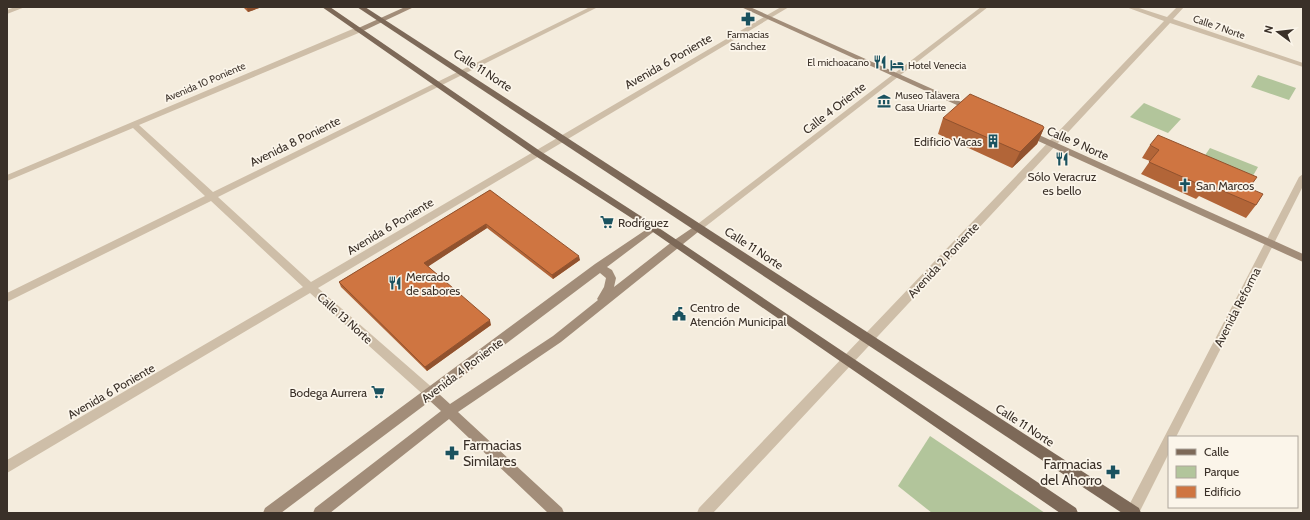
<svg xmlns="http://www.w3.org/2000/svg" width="1310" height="520" font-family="Cabin,sans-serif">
<rect width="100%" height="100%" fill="#f4ecdd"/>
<g fill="#b2c59b">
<polygon points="1258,75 1296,88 1289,100 1251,87"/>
<polygon points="1144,103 1181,119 1168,133 1130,117"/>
<polygon points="1210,148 1258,167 1250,181 1201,161"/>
<polygon points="930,436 1045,513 932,513 898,486"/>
</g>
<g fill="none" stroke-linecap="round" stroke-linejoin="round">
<g fill="#cebea8" fill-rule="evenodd">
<polygon points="15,7 25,7 7,14 7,10"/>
<polygon points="590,7 598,7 218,197 311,282 781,7 789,7 318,288 435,390 437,394 435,398 431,399 427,398 310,293 7,473 7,460 303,287 211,201 7,302 7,293 205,196 133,128 7,181 7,175 355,28 361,28 361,32 139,125 213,192"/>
<polygon points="981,7 988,7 701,230 695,230 693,228 695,226"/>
<polygon points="1126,7 1136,7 1167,17 1177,7 1184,7 1173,19 1303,63 1303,67 1170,23 713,513 697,513 699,508 1164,21"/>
<polygon points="1303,174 1303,186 1176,437 1169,437 1169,453 1139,513 1125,513 1299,177"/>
</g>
<g fill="#a28d79" fill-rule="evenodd">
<polygon points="405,7 414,7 361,32 358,32 354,30"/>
<polygon points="741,7 750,7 977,109 976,111 970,111"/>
<polygon points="1028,130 1303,254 1303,262 1025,135 1024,133"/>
<path d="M653,225L656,226L658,228L656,230L607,267L612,270L616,278L614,287L673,241L695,226L698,225L703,228L561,342L458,412L562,508L564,513H548L449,419L330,513H313L315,508L441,411L430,401L281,513H263L265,508L595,264ZM600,273L606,278L604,287L597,299L598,300L553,336L450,404L439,394Z"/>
</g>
<g fill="#7d6958" fill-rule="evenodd">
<polygon points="322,7 330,7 540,151 656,226 1076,508 1078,513 1060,513 650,230 534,155"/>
<polygon points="357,7 365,7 1139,508 1141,513 1122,513"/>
</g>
</g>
<g fill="#b26538">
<polygon points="243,7 262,7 248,12"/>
<polygon points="943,118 1044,128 1037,144 1012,168 938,134"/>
<polygon points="1150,145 1249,188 1256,205 1246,218 1199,196 1196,199 1141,174 1150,161 1142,158"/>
<polygon points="490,190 580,260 553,279 487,228 428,266 491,325 427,371 341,287 339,282"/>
</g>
<g fill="#91522e">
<polygon points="249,7 262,7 248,12 247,8"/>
<polygon points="1044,128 1037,144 1012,168 1020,152"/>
<polygon points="486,224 487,228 426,268 424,263"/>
<polygon points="579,256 580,260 553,279 552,275"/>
<polygon points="490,320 491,325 427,371 425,367"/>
</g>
<g fill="#cf7541" stroke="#91522e">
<polygon points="970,94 1043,126 1044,128 1020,152 943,118"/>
<polygon points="1158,135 1257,177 1249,188 1263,194 1256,205 1207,184 1205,187 1149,162 1159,150 1150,145"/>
<polygon points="490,190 579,256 552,275 486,224 424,263 490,320 425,367 339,282"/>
</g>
<defs>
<g id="pharmacy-bare" transform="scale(1.08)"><path d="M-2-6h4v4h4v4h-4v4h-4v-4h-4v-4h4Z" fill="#1a525f" stroke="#fbf5ea" stroke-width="2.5" paint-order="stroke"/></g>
<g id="restaurant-bare" transform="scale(1.08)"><path d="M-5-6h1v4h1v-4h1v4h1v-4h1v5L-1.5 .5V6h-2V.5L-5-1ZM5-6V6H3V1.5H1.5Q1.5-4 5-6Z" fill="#1a525f" stroke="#fbf5ea" stroke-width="2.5" paint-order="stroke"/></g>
<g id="hotel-bare" transform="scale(1.08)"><path d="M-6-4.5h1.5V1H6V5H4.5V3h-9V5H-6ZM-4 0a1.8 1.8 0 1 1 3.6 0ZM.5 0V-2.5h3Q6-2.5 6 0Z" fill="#1a525f" stroke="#fbf5ea" stroke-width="2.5" paint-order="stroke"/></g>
<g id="museum-bare" transform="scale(1.08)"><path d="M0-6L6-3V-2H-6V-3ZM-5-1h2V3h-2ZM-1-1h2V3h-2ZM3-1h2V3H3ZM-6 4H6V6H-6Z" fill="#1a525f" stroke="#fbf5ea" stroke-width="2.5" paint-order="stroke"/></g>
<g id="building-bare" transform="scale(1.08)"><path d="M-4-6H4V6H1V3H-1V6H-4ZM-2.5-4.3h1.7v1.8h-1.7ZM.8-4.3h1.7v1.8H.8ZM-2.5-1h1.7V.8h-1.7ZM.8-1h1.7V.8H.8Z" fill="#1a525f" stroke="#fbf5ea" stroke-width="2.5" paint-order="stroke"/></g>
<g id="church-bare" transform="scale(1.08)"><path d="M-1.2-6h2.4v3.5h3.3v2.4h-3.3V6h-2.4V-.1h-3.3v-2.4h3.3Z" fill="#1a525f" stroke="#fbf5ea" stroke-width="2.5" paint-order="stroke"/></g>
<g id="supermarket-bare" transform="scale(1.08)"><path d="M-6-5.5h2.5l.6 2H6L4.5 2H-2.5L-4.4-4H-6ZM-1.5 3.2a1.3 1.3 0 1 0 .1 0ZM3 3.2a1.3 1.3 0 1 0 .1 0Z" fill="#1a525f" stroke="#fbf5ea" stroke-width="2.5" paint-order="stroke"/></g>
<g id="civic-bare" transform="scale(1.08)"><path d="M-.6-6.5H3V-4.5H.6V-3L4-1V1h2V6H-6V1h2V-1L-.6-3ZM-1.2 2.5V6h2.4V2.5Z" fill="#1a525f" stroke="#fbf5ea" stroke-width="2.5" paint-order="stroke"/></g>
</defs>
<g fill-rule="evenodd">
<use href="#pharmacy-bare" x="748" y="19"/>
<use href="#restaurant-bare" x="880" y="62"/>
<use href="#hotel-bare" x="897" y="65"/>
<use href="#museum-bare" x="884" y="101"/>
<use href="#building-bare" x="993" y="141"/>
<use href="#restaurant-bare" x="1062" y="159"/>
<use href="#church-bare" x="1185" y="185"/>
<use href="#supermarket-bare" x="607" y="222"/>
<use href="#restaurant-bare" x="395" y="283"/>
<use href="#civic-bare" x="679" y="314"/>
<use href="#supermarket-bare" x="378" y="392"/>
<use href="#pharmacy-bare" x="452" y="453"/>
<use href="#pharmacy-bare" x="1113" y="472"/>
</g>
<g text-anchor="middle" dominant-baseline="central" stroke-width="3.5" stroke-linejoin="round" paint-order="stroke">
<g font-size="10" fill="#3a3028" stroke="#fbf5ea">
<text transform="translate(1219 27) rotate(19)">Calle 7 Norte</text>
<text transform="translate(205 82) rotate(-23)">Avenida 10 Poniente</text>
</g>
<g font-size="10" fill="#3a3028" stroke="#fbf5ea" text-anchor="start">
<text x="748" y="34" text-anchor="middle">Farmacias<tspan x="748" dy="12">Sánchez</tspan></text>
<text x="869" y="62" text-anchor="end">El michoacano</text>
<text x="908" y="65">Hotel Venecia</text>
<text x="895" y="95">Museo Talavera<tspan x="895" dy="12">Casa Uriarte</tspan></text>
</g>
<g font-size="12" fill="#3a3028" stroke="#fbf5ea">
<text transform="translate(668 61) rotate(-30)">Avenida 6 Poniente</text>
<text transform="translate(483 70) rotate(33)">Calle 11 Norte</text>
<text transform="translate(834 108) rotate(-38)">Calle 4 Oriente</text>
<text transform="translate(295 141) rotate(-26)">Avenida 8 Poniente</text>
<text transform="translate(1078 143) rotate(24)">Calle 9 Norte</text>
<text transform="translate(390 226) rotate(-31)">Avenida 6 Poniente</text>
<text transform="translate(754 248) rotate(33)">Calle 11 Norte</text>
<text transform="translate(943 260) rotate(-47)">Avenida 2 Poniente</text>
<text transform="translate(1237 307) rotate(-63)">Avenida Reforma</text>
<text transform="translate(345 318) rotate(42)">Calle 13 Norte</text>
<text transform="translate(462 370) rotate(-37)">Avenida 4 Poniente</text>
<text transform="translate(111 391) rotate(-30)">Avenida 6 Poniente</text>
<text transform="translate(1025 425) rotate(33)">Calle 11 Norte</text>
</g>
<g font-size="12" fill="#3a3028" stroke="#fbf5ea" text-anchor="start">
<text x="982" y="141" text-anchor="end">Edificio Vacas</text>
<text x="1062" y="176" text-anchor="middle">Sólo Veracruz<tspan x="1062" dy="14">es bello</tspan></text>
<text x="1196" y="185">San Marcos</text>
<text x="618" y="222">Rodríguez</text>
<text x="406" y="276">Mercado<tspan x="406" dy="14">de sabores</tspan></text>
<text x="690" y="307">Centro de<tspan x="690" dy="14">Atención Municipal</tspan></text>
<text x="367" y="392" text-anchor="end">Bodega Aurrera</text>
</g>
<g font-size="14" fill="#3a3028" stroke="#fbf5ea" text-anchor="start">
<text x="463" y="445">Farmacias<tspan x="463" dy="16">Similares</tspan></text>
<text x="1102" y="464" text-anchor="end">Farmacias<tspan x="1102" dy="16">del Ahorro</tspan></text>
</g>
</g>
<rect width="1310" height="520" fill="none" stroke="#3a3028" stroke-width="16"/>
<rect x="1168" y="436" width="130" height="72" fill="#fbf5ea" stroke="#aea69c"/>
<rect x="1176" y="449" width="20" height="6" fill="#7d6958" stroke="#aea69c"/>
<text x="1204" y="456" font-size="12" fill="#3a3028">Calle</text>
<rect x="1176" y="466" width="20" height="12" fill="#b2c59b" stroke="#aea69c"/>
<text x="1204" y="476" font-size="12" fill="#3a3028">Parque</text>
<rect x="1176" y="486" width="20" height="12" fill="#cf7541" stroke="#aea69c"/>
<text x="1204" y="496" font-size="12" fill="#3a3028">Edificio</text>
<g transform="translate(1278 32) rotate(285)" stroke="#fbf5ea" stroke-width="3" paint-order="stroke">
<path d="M0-3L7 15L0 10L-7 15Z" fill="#3a3028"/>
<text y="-6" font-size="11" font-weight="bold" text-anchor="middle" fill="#3a3028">N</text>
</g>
</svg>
